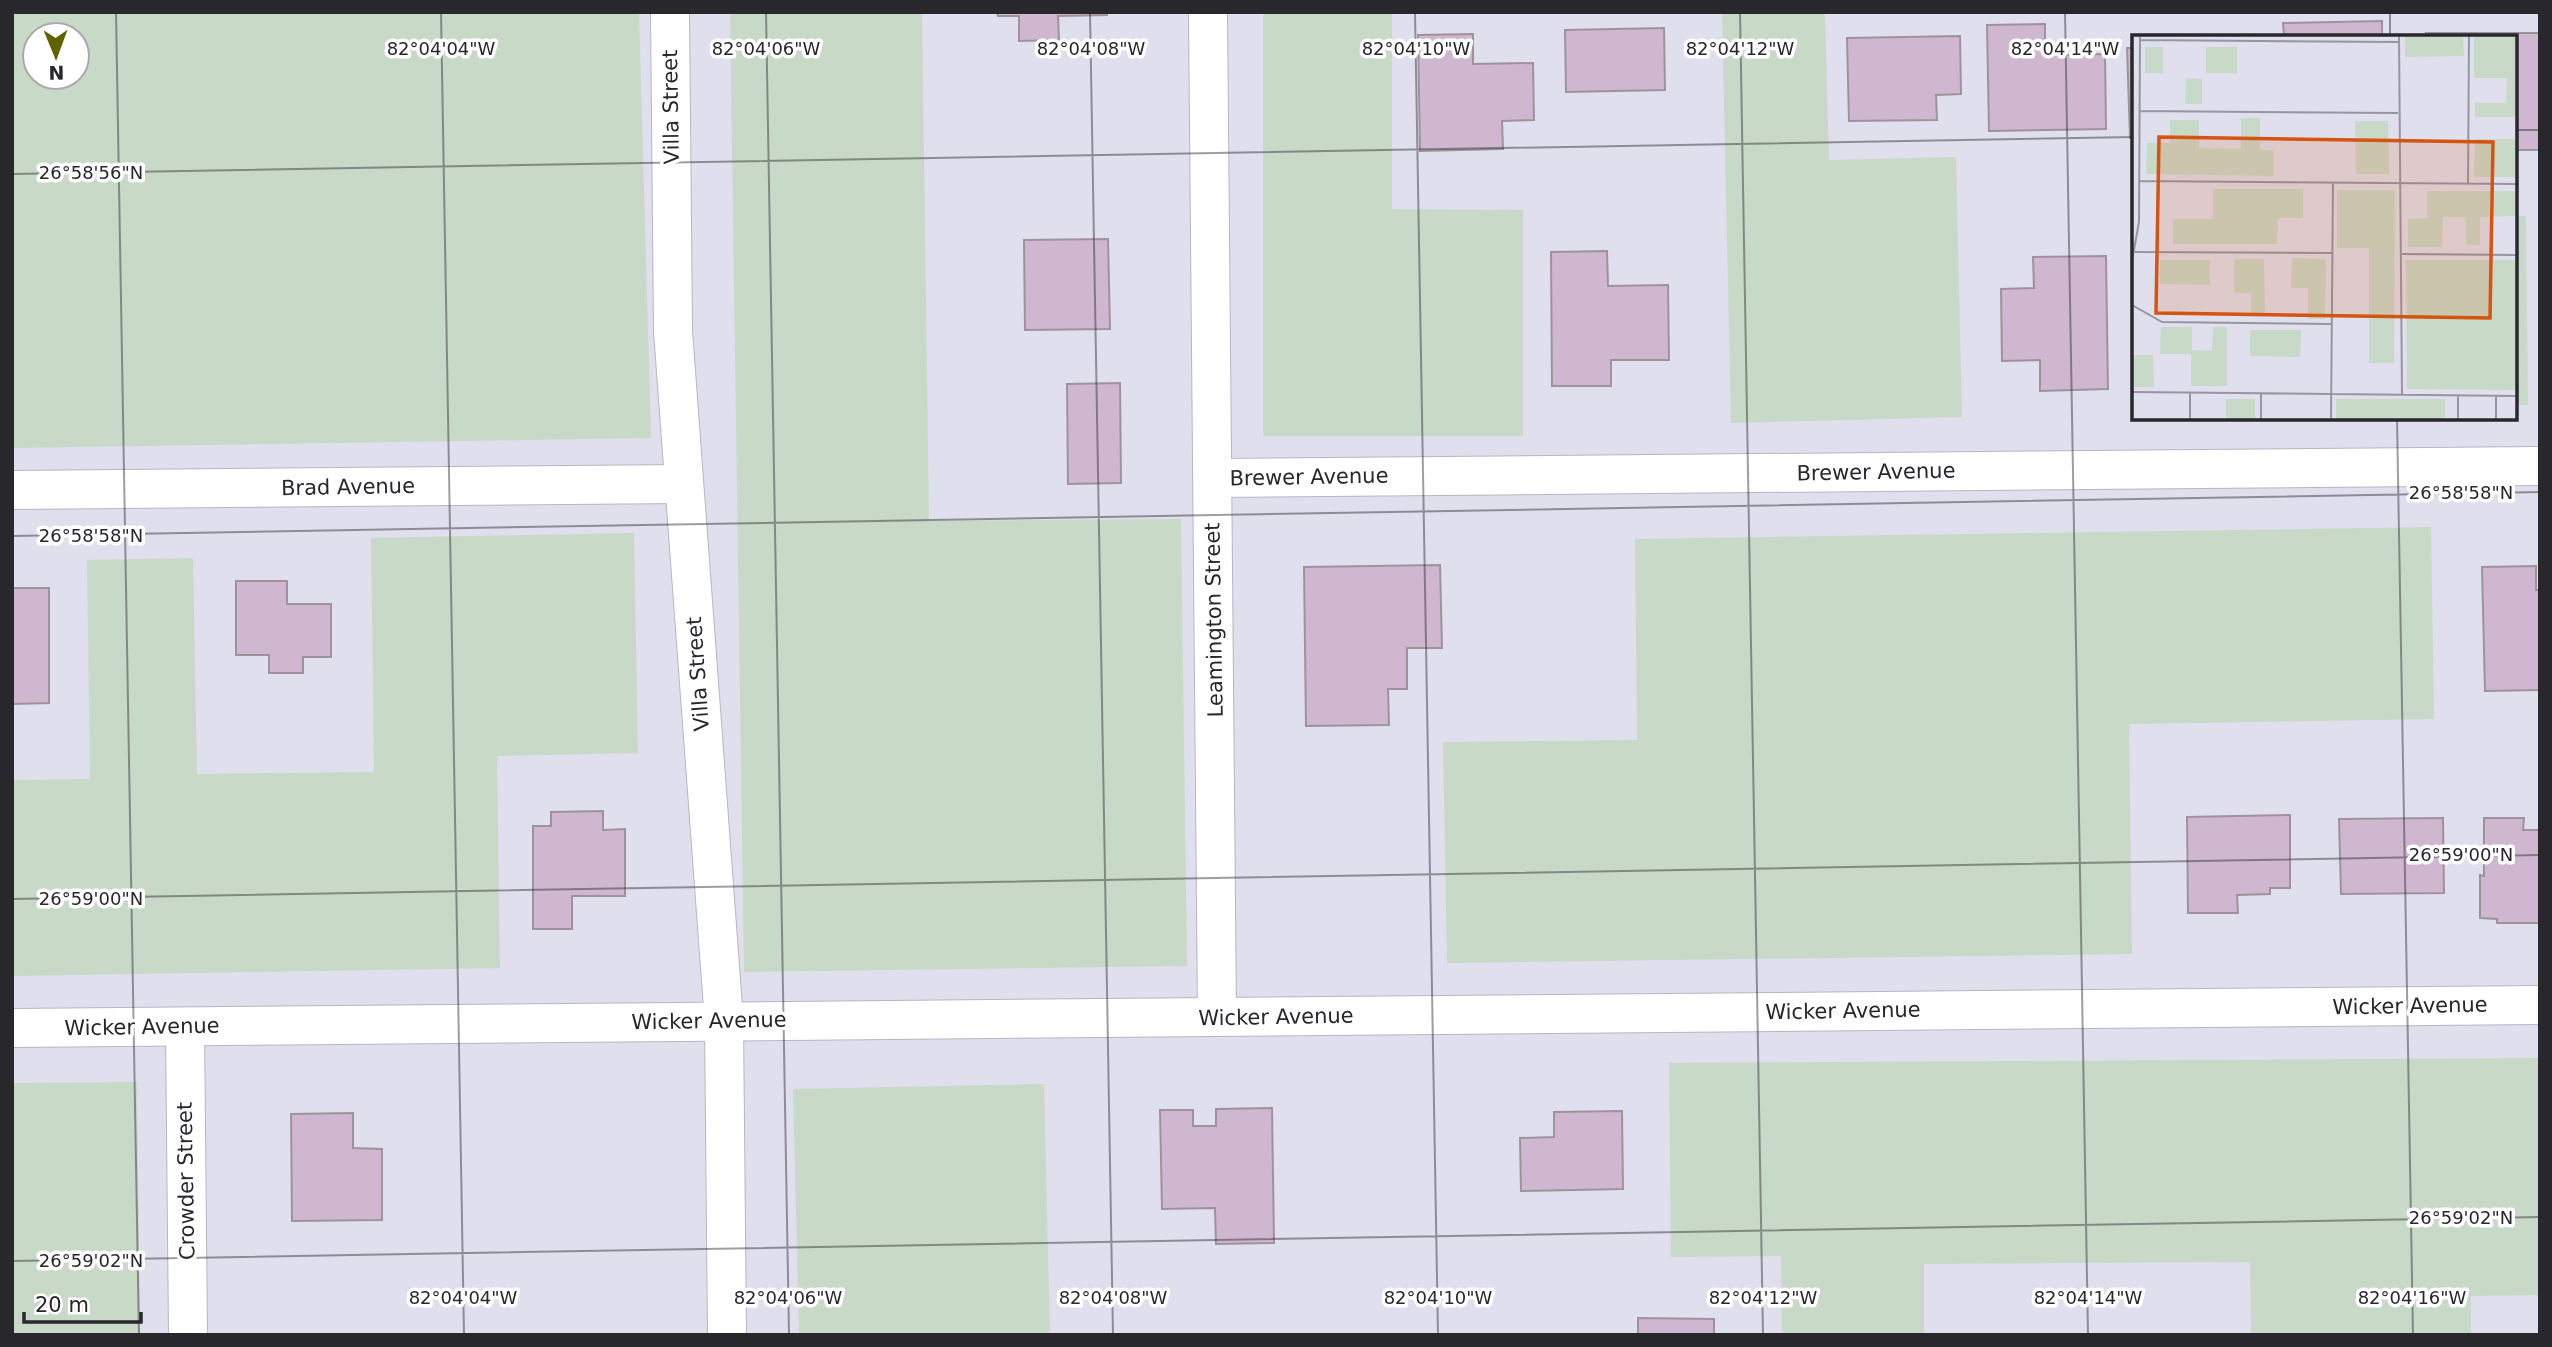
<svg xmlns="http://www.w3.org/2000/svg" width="2552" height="1347" font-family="'DejaVu Sans',sans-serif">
<rect width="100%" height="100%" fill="#e0dfed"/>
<g fill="#c8d9c8" fill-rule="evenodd">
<path d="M12,12H639L651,438L12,448ZM77,35V77H35V35Z"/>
<polygon points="730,12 922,12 929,521 1181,519 1187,966 744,972"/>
<polygon points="1263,12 1392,12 1392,209 1523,210 1523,436 1263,436"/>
<polygon points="1722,12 1825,12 1829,160 1956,157 1962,417 1731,423"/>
<polygon points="2515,216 2526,216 2528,405 2515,405"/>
<polygon points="2431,527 2434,719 2129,724 2132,954 1447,963 1443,742 1637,740 1635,539"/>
<polygon points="634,533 638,753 497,756 500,968 12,976 12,780 90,779 87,560 193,558 197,774 374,772 371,538"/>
<polygon points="2540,1058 2540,1295 2471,1296 2471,1335 2251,1335 2250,1262 1924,1264 1924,1335 1782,1335 1781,1256 1671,1257 1669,1063"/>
<polygon points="137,1082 140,1335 12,1335 12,1083"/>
<polygon points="1044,1084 1050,1335 799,1335 793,1089"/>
</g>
<g fill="#d0b7d0" stroke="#9e939d" stroke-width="2">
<polygon points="997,12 1107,12 1107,15 1058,16 1059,40 1019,41 1019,16 998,16"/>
<polygon points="2382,21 2382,37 2284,37 2283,23"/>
<polygon points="2045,24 2045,55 2105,54 2106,129 1989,131 1987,25"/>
<polygon points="1664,28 1665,90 1566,92 1565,30"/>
<polygon points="2426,33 2539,33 2539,150 2515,150 2515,37 2426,37"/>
<polygon points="1473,34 1473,64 1533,63 1534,120 1502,121 1503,149 1420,151 1418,35"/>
<polygon points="1960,36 1961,94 1936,95 1937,120 1849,121 1847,38"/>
<polygon points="2127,48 2134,48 2134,138 2130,138"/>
<polygon points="1108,239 1110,329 1025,330 1024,240"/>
<polygon points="1607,251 1608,286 1668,285 1669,360 1611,360 1611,386 1552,386 1551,252"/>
<polygon points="2106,256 2108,389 2040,391 2040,360 2002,361 2001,289 2034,288 2033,257"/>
<polygon points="1120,383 1121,483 1068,484 1067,384"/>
<polygon points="1440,565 1442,648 1407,648 1407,689 1388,689 1389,725 1306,726 1304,567"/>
<polygon points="2536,566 2536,590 2540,590 2540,690 2485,691 2482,567"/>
<polygon points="236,581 287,581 287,604 331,604 331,657 303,657 303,673 269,673 269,655 236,655"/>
<polygon points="12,588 49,588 49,703 12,704"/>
<polygon points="603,811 603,830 625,829 625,896 572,896 572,929 533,929 533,826 551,826 551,812"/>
<polygon points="2290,815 2290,888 2270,888 2270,894 2237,895 2238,913 2188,913 2187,817"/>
<polygon points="2443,818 2444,893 2341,894 2339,819"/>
<polygon points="2484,818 2524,818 2523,830 2540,830 2540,923 2497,923 2497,919 2480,918 2480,875 2484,876"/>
<polygon points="1272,1108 1274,1243 1216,1244 1215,1208 1162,1209 1160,1110 1193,1110 1193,1126 1216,1126 1216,1109"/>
<polygon points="1622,1111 1623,1189 1521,1191 1520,1138 1554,1137 1554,1112"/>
<polygon points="353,1113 353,1148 382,1149 382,1220 292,1221 291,1114"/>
<polygon points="1638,1318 1714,1319 1714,1335 1638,1335"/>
</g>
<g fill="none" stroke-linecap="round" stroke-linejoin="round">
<g stroke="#b7b6c3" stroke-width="40">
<g id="street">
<polyline points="670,12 673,331 724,1021 727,1335"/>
<polyline points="1208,12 1217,1017"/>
<polyline points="1213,478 2540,466"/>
<polyline points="12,490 684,484"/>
<polyline points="185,1027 188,1335"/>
<polyline points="12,1028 2540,1005"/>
</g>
</g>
<use href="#street" stroke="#fff" stroke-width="38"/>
</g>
<path fill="none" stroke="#27272c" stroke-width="2" stroke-opacity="0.45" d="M116,12L139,1335M441,12L464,1335M766,12L789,1335M1090,12L1113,1335M1415,12L1438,1335M1740,12L1763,1335M2065,12L2088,1335M2390,12V37M2515,130H2540M12,174L2134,137M2397,418L2413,1335M12,536L2540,492M12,899L2540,855M12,1261L2540,1217"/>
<g text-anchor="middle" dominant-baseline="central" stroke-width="7" stroke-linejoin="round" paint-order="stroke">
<g font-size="21" fill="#27272c" stroke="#fff">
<text transform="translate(671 107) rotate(-91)">Villa Street</text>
<text transform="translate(1876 472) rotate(-1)">Brewer Avenue</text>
<text transform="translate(1309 477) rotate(-1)">Brewer Avenue</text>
<text transform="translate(348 487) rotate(-1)">Brad Avenue</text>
<text transform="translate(1214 620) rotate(-91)">Leamington Street</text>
<text transform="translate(698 674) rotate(-94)">Villa Street</text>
<text transform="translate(2410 1006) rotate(-1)">Wicker Avenue</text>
<text transform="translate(1843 1011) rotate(-1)">Wicker Avenue</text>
<text transform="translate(1276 1017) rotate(-1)">Wicker Avenue</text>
<text transform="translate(709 1021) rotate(-1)">Wicker Avenue</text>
<text transform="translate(142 1027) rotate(-1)">Wicker Avenue</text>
<text transform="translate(186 1181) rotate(-91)">Crowder Street</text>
</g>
</g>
<g transform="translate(2132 35)">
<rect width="385" height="385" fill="#e0dfed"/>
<path d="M273,1H331L332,21L273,22ZM342,1H385V82H343V68H374L375,43H342ZM13,12H31V38H13ZM74,12H105V38H74ZM54,43L70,44V69H53ZM109,83H128V115H142V141L14,139L15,108H38V85H67V113L109,114ZM223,86H256L257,139H224ZM343,104H385V142H342ZM81,154H171V183H146L145,209H41V184H81ZM205,155H263L262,328H237V213H205ZM295,156H385V181L348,182V210H334V182H311L310,212H276V184L295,183ZM160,223L194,224L193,284H176V253H159ZM102,224H132L133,280H119V258H102ZM28,225H78V250L28,249ZM274,225H385V355L275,354ZM29,292H60V315L80,316L81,292H95V351H59V319H28ZM118,295H169L168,322L118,321ZM0,320H21L22,352H0ZM123,364V384H94V364ZM204,364H313V384H204Z" fill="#c8d9c8"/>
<path fill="none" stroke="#9695a0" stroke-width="2" d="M267,1L270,360M8,5L267,7M8,76L266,78M7,146L385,149M336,149L337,1M3,217L200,218M270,219L385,220M0,226L7,187L8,2M0,270L30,287L200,289M0,357L385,361M364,360V384M58,384V358M129,384V358M199,384L201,148M326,384V360"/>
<path fill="#d5540f" fill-opacity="0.15" stroke="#d5540f" stroke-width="3.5" d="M27,102L361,107L358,283L24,278Z"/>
<rect width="385" height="385" fill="none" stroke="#27272c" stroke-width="3.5"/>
</g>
<g font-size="18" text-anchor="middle" fill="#27272c" stroke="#fff" stroke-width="7" stroke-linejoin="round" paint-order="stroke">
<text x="441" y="55">82°04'04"W</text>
<text x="766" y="55">82°04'06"W</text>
<text x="1091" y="55">82°04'08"W</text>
<text x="1416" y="55">82°04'10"W</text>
<text x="1740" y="55">82°04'12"W</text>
<text x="2065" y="55">82°04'14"W</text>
<text x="91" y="179">26°58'56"N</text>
<text x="2461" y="499">26°58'58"N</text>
<text x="91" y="542">26°58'58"N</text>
<text x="2461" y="861">26°59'00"N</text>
<text x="91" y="905">26°59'00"N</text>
<text x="2461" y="1224">26°59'02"N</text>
<text x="91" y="1267">26°59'02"N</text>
<text x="463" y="1304">82°04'04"W</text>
<text x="788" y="1304">82°04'06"W</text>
<text x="1113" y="1304">82°04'08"W</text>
<text x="1438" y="1304">82°04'10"W</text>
<text x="1763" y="1304">82°04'12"W</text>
<text x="2088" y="1304">82°04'14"W</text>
<text x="2412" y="1304">82°04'16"W</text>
</g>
<rect width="2552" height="1347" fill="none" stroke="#27272c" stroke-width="28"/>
<g transform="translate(56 56) rotate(179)"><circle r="33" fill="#ffffff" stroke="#a9a9ab" stroke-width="2"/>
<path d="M0-5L12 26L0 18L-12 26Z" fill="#5e6300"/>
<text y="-10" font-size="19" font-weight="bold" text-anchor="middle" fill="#27272c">N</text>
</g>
<path d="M24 1312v10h117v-10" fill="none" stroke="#27272c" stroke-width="3.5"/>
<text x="35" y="1312" font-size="21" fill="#27272c" stroke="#ffffff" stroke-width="5" paint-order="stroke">20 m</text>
</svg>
